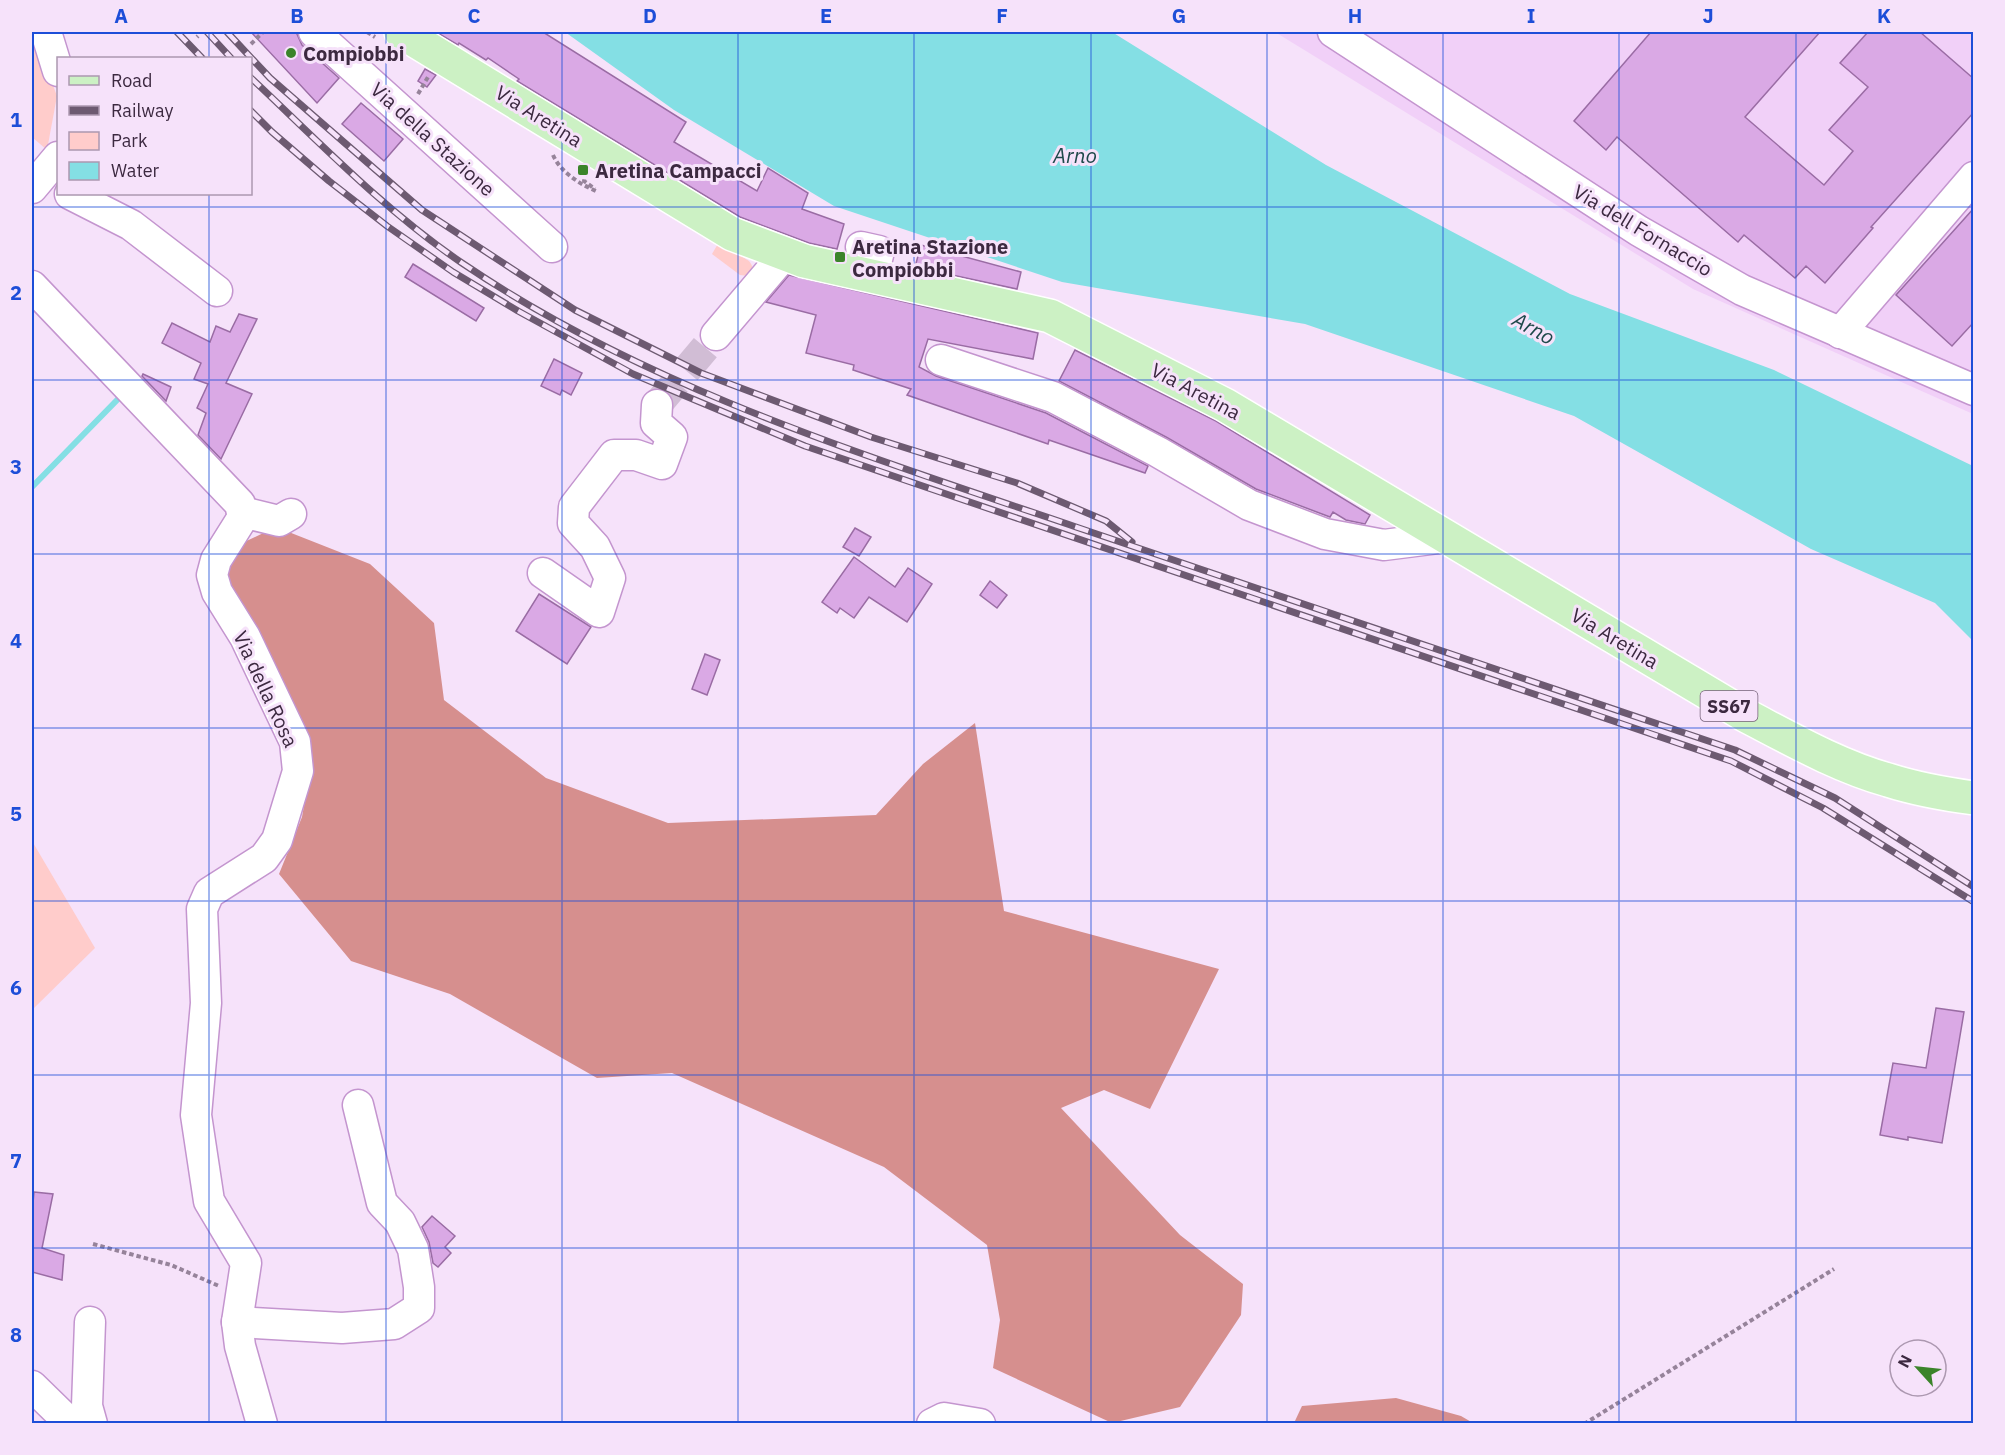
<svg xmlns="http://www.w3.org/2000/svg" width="2005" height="1455" font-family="'IBM Plex Sans',sans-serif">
<rect width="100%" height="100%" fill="#f6e2fa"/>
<polygon fill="#f1d0f8" points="1275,32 1973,32 1973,414 1693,289"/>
<g fill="#ffcccb">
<polygon points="32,32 33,32 57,96 47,150 32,137"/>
<path d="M719,242L749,261C754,267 753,270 748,276L740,275L712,254Z"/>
<polygon points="32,841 95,948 32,1010"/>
</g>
<g fill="#d68f8e">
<polygon points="276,527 370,564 434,623 444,700 546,778 668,823 876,815 923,764 975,723 1004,911 1219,969 1150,1109 1104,1090 1061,1108 1180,1235 1243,1284 1241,1315 1180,1407 1112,1423 993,1368 1000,1320 987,1245 884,1167 672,1073 597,1078 450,994 351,961 279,874 302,817 312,760 224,585 238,545"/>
<polygon points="1396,1398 1461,1416 1473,1423 1294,1423 1302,1406"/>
</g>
<polygon fill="#84dfe4" points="565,32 1112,32 1326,165 1570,294 1774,370 1973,466 1973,641 1935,603 1811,549 1574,416 1305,324 1062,282 834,206 674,110"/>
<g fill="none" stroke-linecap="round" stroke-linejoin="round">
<polyline stroke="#84dfe4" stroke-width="6" points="32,487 120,397"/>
</g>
<g fill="#daa9e5" stroke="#9a6ca4" stroke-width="1.5">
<polygon points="251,32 296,32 302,45 339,78 317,103"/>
<polygon points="436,32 543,32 686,122 674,142 757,191 768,168 808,193 802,209 844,224 837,249 809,243 740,217 517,81 519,79 488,58 486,60 459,43 458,45"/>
<polygon points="1651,32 1820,32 1745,117 1824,185 1853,151 1829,130 1868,87 1840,63 1868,32 1920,32 1974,79 1974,112 1871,227 1873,228 1825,283 1806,266 1795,278 1744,235 1738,242 1617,137 1606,150 1574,121"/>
<polygon points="425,69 436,75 427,87 418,81"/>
<polygon points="361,103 403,139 384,161 342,124"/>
<polygon points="1974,208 1974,322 1952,346 1896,295"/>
<polygon points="921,245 1021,272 1017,289 915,267"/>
<polygon points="413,264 484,308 476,321 405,277"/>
<polygon points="789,275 1038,333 1033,359 928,339 919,367 936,376 1046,413 1148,466 1145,473 1049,440 1048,444 907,395 911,389 853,370 854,365 806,353 816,315 766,302"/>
<polygon points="239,314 257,319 226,383 252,394 221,459 198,435 206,413 197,408 208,384 194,379 201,363 162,343 172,323 210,342 216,326 230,332"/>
<polygon points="1075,350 1216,421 1370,515 1365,524 1346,520 1333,512 1330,517 1256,489 1166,437 1059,381"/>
<polygon points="554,359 582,373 571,395 562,390 560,395 541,386"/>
<polygon points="143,374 171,387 166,401 142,376"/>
<polygon points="855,528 871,537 859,556 843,547"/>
<polygon points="854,557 895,587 908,568 932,584 907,622 869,597 854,618 840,608 837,613 822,602"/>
<polygon points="990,581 1007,595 997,608 980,595"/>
<polygon points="539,594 591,627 567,664 516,631"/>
<polygon points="705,654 720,660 707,695 692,689"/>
<polygon points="1936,1008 1964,1012 1942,1143 1908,1137 1908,1140 1880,1135 1893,1063 1926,1068"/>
<polygon points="34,1192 53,1194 42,1248 64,1255 62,1280 32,1272 32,1214"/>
<polygon points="432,1216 455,1236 445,1247 451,1253 438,1267 433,1263 429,1242 422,1227"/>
</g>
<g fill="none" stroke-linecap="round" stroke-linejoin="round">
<polyline stroke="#d1bdd5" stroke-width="30" stroke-dasharray="30 15" stroke-linecap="butt" points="657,405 716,335"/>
<g stroke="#c495cf" stroke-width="33">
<g id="minor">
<polyline points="46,32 58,71"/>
<polyline points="314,32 552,247"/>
<polyline points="1333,32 1639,231 1742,290 1974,390"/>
<polyline points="32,188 58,157"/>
<polyline points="70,194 131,225 217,291"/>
<polyline points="861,247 879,251 873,276"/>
<polyline points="32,286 240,504 243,517 216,560 212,575 217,592 245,637 295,742 298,771 277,840 264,858 209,893 202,909 206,1003 196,1115 209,1201 246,1263 237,1322 240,1346 262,1424"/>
<polyline points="1840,333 1974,177"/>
<polyline points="716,335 784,255"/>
<polyline points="941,360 1053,397 1158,452 1249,505 1325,534 1384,545 1447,537"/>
<polyline points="242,512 279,521 291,514"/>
<polyline points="543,573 599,612 610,578 595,547 573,523 574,507 614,455 636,455 662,464 672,437 656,423 657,405"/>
<polyline points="90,1322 87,1406 92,1424"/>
<polyline points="237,1322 342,1328 394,1324 419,1308 419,1287 413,1249 400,1222 382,1203 358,1105"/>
<polyline points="32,1386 71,1424"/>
<polyline points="932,1424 944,1418 980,1424"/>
</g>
</g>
<g stroke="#fff" stroke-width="36">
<path id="major" d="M401,32L732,234L804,261L1050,316L1225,405L1745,715C1791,739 1838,766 1888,780C1916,789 1944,794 1974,798"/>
</g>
<g stroke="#96839a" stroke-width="4" stroke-dasharray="4.5 3" stroke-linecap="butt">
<polyline points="367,32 375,37"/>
<polyline points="197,37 198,36"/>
<polyline points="251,44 263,32"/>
<polyline points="418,94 428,77"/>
<path d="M553,155C561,173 580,184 598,192"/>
<polyline points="586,172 584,181 595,189"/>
<polyline points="93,1244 171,1265 219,1286"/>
<polyline points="1584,1424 1834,1269"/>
</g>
<use href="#minor" stroke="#fff" stroke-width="30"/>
<use href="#major" stroke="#ccf1c4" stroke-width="33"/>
<g stroke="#6d5a71" stroke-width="7">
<g id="rail">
<polyline points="177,32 202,58"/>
<polyline points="207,32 231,58"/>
<polyline points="227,32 270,78 422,210 575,310 701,373 871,437 1017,483 1106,521 1132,542"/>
<path d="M250,77C318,141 384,210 462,263C648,389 865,455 1076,527C1295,601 1515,676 1735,750L1835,798L1974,887"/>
<polyline points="250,110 272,132 329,181 387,226 453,272 518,311 633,374 805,446 1731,761 1823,808 1974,902"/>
</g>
</g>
<use href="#rail" stroke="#f6e2fa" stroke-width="4.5" stroke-dasharray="14" stroke-linecap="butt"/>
</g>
<path fill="none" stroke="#1d4ed8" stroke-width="1.5" stroke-opacity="0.55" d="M209,32V58M386,32V1424M562,32V1424M738,32V1424M914,32V1424M1091,32V1424M1267,32V1424M1443,32V1424M1619,32V1424M1796,32V1424M209,194V1424M32,207H1974M32,380H1974M32,554H1974M32,728H1974M32,901H1974M32,1075H1974M32,1248H1974"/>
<g fill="#3b842a" stroke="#f6e2fa" stroke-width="2">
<circle cx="291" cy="53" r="6"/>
<rect x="577" y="164" width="12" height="12" rx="3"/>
<rect x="834" y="251" width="12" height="12" rx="3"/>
</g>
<g text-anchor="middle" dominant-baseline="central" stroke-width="6" stroke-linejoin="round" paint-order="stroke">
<rect fill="#f6e2fa" stroke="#746078" stroke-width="1.5" x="1700.5" y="691" width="57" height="30" rx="4.5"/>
<g font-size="18" font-weight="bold" fill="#3c2940">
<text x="1729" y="706">SS67</text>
</g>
<g font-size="20" font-weight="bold" fill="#3c2940" stroke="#f6e2fa" text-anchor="start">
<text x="303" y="53">Compiobbi</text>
<text x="595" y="170">Aretina Campacci</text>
<text x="852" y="246">Aretina Stazione<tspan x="852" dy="23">Compiobbi</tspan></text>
</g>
<g font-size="20" fill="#3c2940" stroke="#f6e2fa">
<text transform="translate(539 116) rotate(32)">Via Aretina</text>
<text transform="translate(433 139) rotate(42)">Via della Stazione</text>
<text transform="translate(1643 230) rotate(31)">Via dell Fornaccio</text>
<text transform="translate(1196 391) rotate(28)">Via Aretina</text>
<text transform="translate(1615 638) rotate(31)">Via Aretina</text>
<text transform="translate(266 689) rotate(65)">Via della Rosa</text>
</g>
<g font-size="21" font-style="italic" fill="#1f494b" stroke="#f6e2fa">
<text x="1075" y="155">Arno</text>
<text transform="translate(1534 328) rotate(29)">Arno</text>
</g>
</g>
<rect width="2005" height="1455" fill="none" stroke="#f6e2fa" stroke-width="66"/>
<rect x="57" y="57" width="195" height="138" fill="#f6e2fa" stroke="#ac98b0" stroke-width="1.5"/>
<rect x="69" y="76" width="30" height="9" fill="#ccf1c4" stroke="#ac98b0" stroke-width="1.5"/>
<text x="111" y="87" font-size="18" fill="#3c2940">Road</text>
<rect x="69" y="106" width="30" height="9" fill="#6d5a71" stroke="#ac98b0" stroke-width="1.5"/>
<text x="111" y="117" font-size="18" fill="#3c2940">Railway</text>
<rect x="69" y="132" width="30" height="18" fill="#ffcccb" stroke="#ac98b0" stroke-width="1.5"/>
<text x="111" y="147" font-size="18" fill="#3c2940">Park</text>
<rect x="69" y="162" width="30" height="18" fill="#84dfe4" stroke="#ac98b0" stroke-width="1.5"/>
<text x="111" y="177" font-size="18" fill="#3c2940">Water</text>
<g transform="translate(1918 1368) rotate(297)"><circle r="28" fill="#f6e2fa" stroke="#ac98b0" stroke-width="1.5"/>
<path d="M0-4.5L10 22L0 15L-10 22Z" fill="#3b842a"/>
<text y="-9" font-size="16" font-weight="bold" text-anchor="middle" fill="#3c2940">N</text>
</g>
<rect x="33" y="33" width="1939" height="1389" fill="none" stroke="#1d4ed8" stroke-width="2"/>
<g font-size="20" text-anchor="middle" font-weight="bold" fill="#1d4ed8">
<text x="121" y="23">A</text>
<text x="297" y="23">B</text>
<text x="474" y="23">C</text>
<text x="650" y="23">D</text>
<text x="826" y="23">E</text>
<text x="1002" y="23">F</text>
<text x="1179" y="23">G</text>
<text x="1355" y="23">H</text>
<text x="1531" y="23">I</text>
<text x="1708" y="23">J</text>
<text x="1884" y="23">K</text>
<text x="16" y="127">1</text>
<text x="16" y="300">2</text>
<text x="16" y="474">3</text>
<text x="16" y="648">4</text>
<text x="16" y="821">5</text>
<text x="16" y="995">6</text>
<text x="16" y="1168">7</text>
<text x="16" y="1342">8</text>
</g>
</svg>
